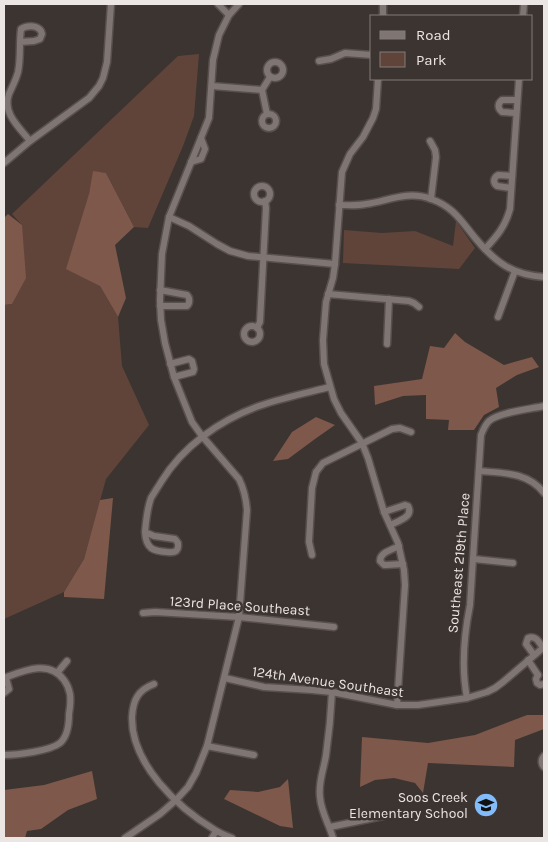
<svg xmlns="http://www.w3.org/2000/svg" width="548" height="842" font-family="Karla,sans-serif">
<rect width="100%" height="100%" fill="#3c3431"/>
<g fill="#60443a">
<polygon points="199,54 194,116 183,146 148,228 134,227 106,173 94,172 89,194 100,286 118,317 122,366 149,425 106,479 84,559 64,592 4,619 4,305 12,304 22,225 12,214 178,56"/>
<polygon points="456,221 475,248 459,269 343,263 344,230 382,233 415,231 453,246"/>
</g>
<g fill="#7d584b">
<polygon points="93,171 106,173 134,227 115,245 126,298 118,317 100,286 66,269 89,194"/>
<polygon points="8,214 22,225 26,278 12,304 4,305 4,218"/>
<polygon points="455,333 465,342 504,365 532,357 539,367 517,375 496,388 499,407 484,415 474,430 448,430 449,420 426,419 426,395 403,396 375,405 374,386 422,379 430,346 444,348"/>
<polygon points="316,417 335,425 315,439 288,459 273,461 292,432"/>
<polygon points="113,498 104,599 64,597 64,592 84,559 100,500"/>
<polygon points="527,715 544,715 544,729 515,740 514,767 428,763 423,793 415,783 394,778 375,780 360,787 362,737 428,743 475,735"/>
<polygon points="92,771 97,799 68,810 41,829 27,831 25,838 4,838 4,790 44,785"/>
<polygon points="288,779 293,828 280,826 224,799 230,790 258,792 280,787"/>
</g>
<g fill="none" stroke-linecap="round" stroke-linejoin="round">
<g stroke="#57504e" stroke-width="9">
<g id="street">
<polyline points="218,4 229,15"/>
<polyline points="383,16 383,4"/>
<polyline points="523,16 524,4"/>
<path d="M20,42L34,41L40,39L42,34L41,31C37,25 27,25 21,29C19,43 21,58 18,72C16,80 12,87 9,94C2,113 19,127 30,141"/>
<polyline points="319,61 331,59 345,53 372,55"/>
<circle cx="275" cy="70" r="8"/>
<polyline points="378,79 376,109 373,118 363,137 350,154 342,172 335,264 333,278 326,302 323,340 324,364 334,399 341,413 362,443 368,458 384,512 398,543 404,570 405,585 397,705"/>
<polyline points="212,86 262,90"/>
<path d="M516,113L502,112C497,108 498,103 502,100H517"/>
<circle cx="269" cy="121" r="7"/>
<polyline points="267,114 262,90 270,77"/>
<polyline points="430,141 435,150 436,157 431,199"/>
<polyline points="191,162 201,159 205,149 201,138"/>
<polyline points="4,163 30,141 89,98 99,86 103,78 107,62 111,4"/>
<circle cx="262" cy="194" r="8"/>
<path d="M511,188L497,186C493,183 493,178 498,175L512,176"/>
<path d="M339,205C348,205 357,206 366,204C388,201 408,190 431,199C454,207 461,221 476,239C496,263 513,275 544,277"/>
<polyline points="169,217 189,226 217,244 230,251 248,256 335,264"/>
<path d="M485,249C497,236 505,227 510,209L519,79"/>
<path d="M160,290L187,295C190,298 190,303 187,306H160"/>
<polyline points="328,294 409,301 414,303 419,307"/>
<polyline points="498,317 515,271"/>
<circle cx="252" cy="334" r="8"/>
<polyline points="257,328 260,322 266,208 265,201"/>
<polyline points="387,344 389,299"/>
<polyline points="170,364 189,359 192,361 194,369 193,372 174,377"/>
<path d="M479,471C503,473 528,472 544,493"/>
<path d="M384,512L405,505L408,506C414,517 398,521 390,525"/>
<path d="M145,532C146,549 153,551 167,552C171,552 173,553 176,551C179,548 178,547 178,543L175,539L154,536L145,532C146,521 147,509 151,498C154,493 158,487 161,482C183,446 220,420 259,406C282,398 306,393 330,387"/>
<path d="M399,546C392,550 380,552 380,561L384,565H386L403,564"/>
<polyline points="312,555 309,542 312,488 316,472 323,463 392,429 400,428 411,432"/>
<polyline points="474,559 513,563"/>
<polyline points="143,613 155,612 239,617 334,627"/>
<path d="M534,655L526,644L528,638C536,635 539,642 543,648"/>
<polyline points="528,660 538,675"/>
<polyline points="57,673 67,661"/>
<polyline points="538,675 536,679 537,683 540,685 544,684"/>
<path d="M4,678C23,671 49,659 64,680C67,684 69,689 70,694C71,701 70,708 69,714C69,723 68,736 60,743C50,751 17,755 4,755"/>
<polyline points="225,678 264,687 312,690 332,692 397,705 418,705 467,698 487,692 495,688 503,682 544,647"/>
<path d="M154,684C138,690 133,700 132,717C131,764 178,808 215,830C220,833 227,836 232,838"/>
<path d="M332,692C331,713 329,734 326,755C324,769 318,782 320,797C321,812 329,824 333,838"/>
<polyline points="4,693 9,689 6,678"/>
<path d="M467,698C461,667 464,635 470,605L481,435C483,430 485,425 489,421C499,412 531,409 544,406"/>
<polyline points="207,746 254,755"/>
<path d="M544,756C541,759 541,764 544,767"/>
<polyline points="330,827 383,816"/>
<path d="M125,838L160,814L176,800L188,787L196,773L207,746L239,617L247,510C246,498 244,489 239,479L202,436L192,422L174,377L165,343L161,320L160,300L162,254L169,217L209,118L213,60L219,35L229,15L239,4"/>
<polyline points="212,838 216,831"/>
</g>
</g>
<use href="#street" stroke="#7f7673" stroke-width="6"/>
</g>
<defs>
<g id="school-disc" transform="scale(1.25)"><circle r="9.5" fill="#82bcfa" stroke="#3c3431"/><path d="M0-5L7-2L0 1L-7-2ZM-4 1L0 2.5L4 1V4Q0 6-4 4Z" fill="#111"/></g>
</defs>
<g fill-rule="evenodd">
<use href="#school-disc" x="486" y="805"/>
</g>
<g text-anchor="middle" dominant-baseline="central" stroke-width="5" stroke-linejoin="round" paint-order="stroke">
<g font-size="14" fill="#ebe5e3" stroke="#3c3431">
<text transform="translate(459 563) rotate(-85)">Southeast 219th Place</text>
<text transform="translate(240 606) rotate(4)">123rd Place Southeast</text>
<text transform="translate(328 682) rotate(8)">124th Avenue Southeast</text>
</g>
<g font-size="14" fill="#ebe5e3" stroke="#3c3431" text-anchor="end">
<text x="468" y="797">Soos Creek<tspan x="468" dy="16">Elementary School</tspan></text>
</g>
</g>
<rect width="548" height="842" fill="none" stroke="#ebe5e3" stroke-width="10"/>
<rect x="370" y="15" width="162" height="65" fill="#3c3431" stroke="#827b78"/>
<rect x="380" y="31" width="25" height="8" fill="#7f7673" stroke="#827b78"/>
<text x="416" y="40" font-size="15" fill="#ebe5e3">Road</text>
<rect x="380" y="52" width="25" height="15" fill="#60443a" stroke="#827b78"/>
<text x="416" y="65" font-size="15" fill="#ebe5e3">Park</text>
</svg>
